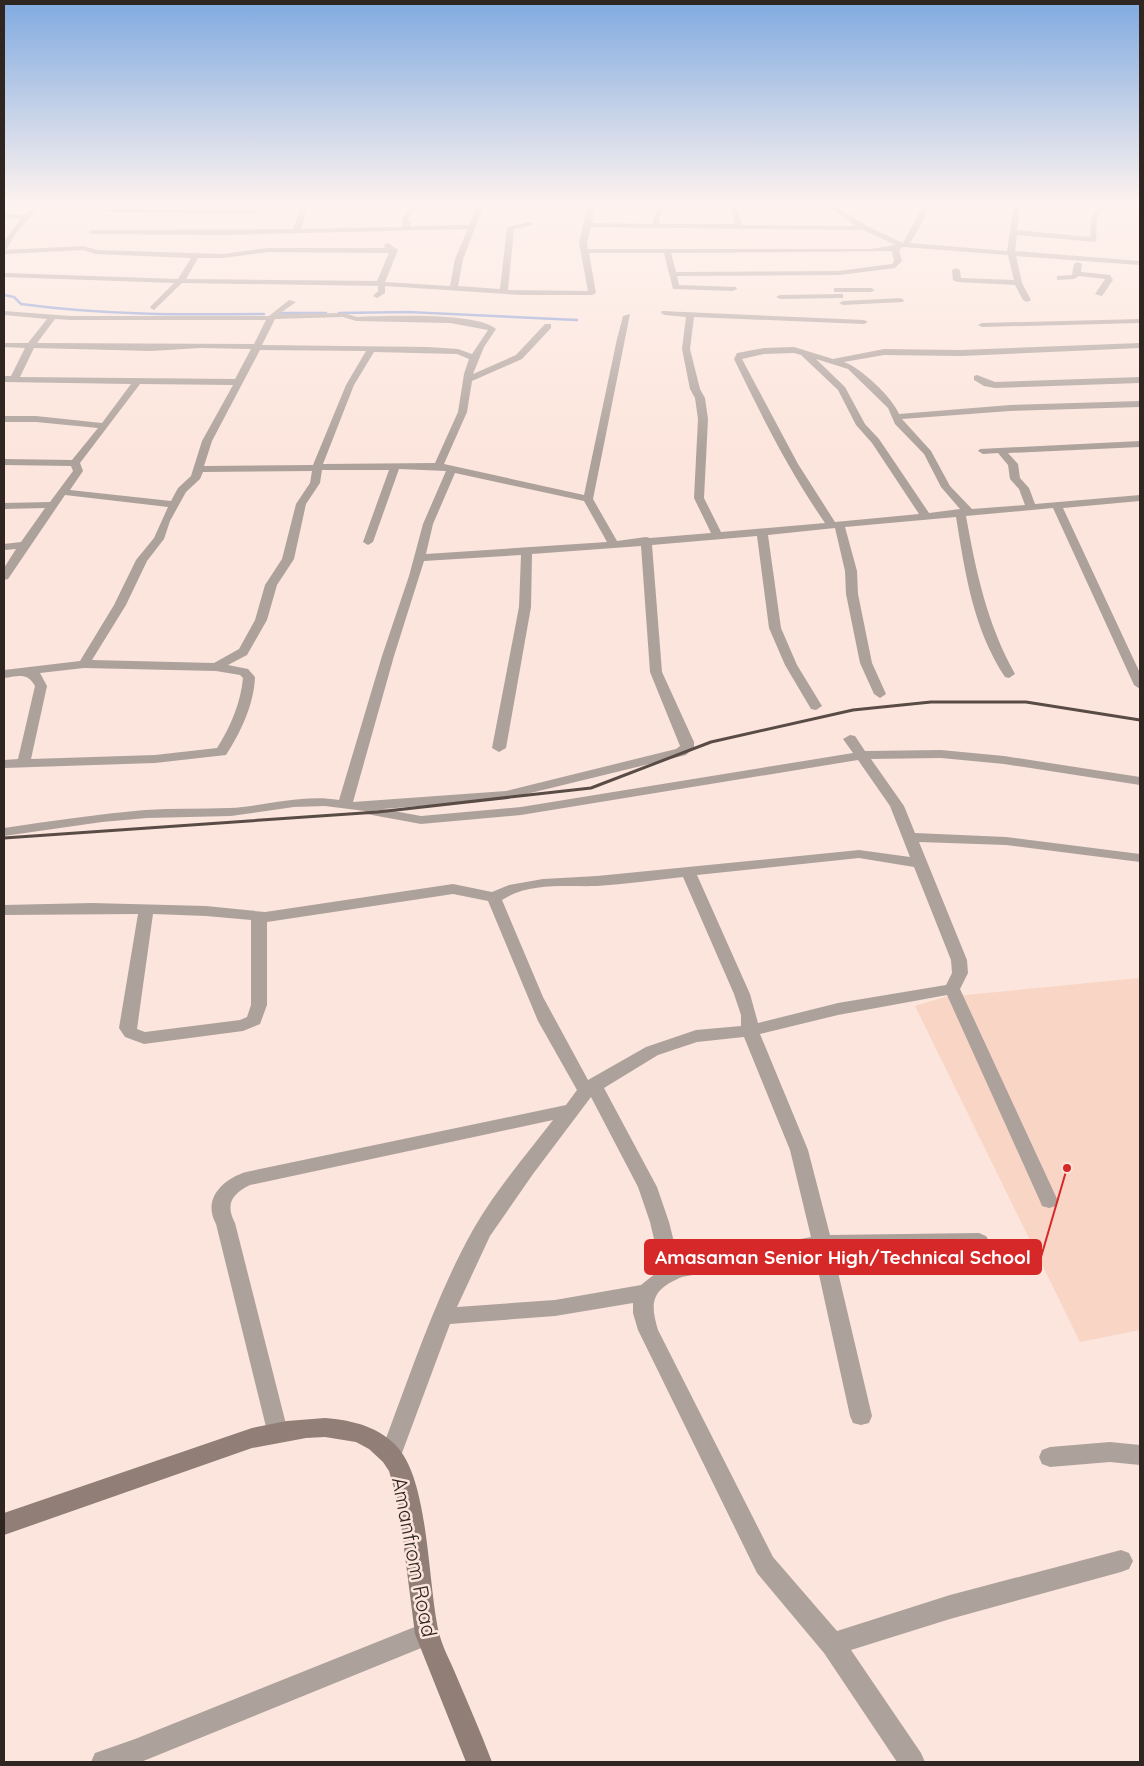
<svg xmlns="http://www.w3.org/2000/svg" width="1144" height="1766" font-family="Quicksand,sans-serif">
<rect width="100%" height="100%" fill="#fce5dc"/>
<polygon fill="#f9d5c6" points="1140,978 1140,1330 1080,1342 915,1006 945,997"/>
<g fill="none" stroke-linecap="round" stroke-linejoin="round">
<g stroke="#849bd4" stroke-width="2.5">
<path d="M4,295L14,297L21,304C102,315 183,315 264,314"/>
<polyline points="277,313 326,313"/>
<polyline points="339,313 408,312 577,320"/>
</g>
<g fill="#ada19c" fill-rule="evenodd">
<polygon points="33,205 40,205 14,236 7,249 4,249 4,241 21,219 4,218 4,214 25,215"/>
<path d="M302,205H308L301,229L402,227L403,223L402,219L411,205H417L408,219L411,223L409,226L469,225L478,205H484L463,259L458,286L500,289L507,227L531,222L533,225L514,229L508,290L588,291L579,243L588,205H594L592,223L653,224V218L658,210L657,205H663L664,210L659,218L660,224H735L730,205H736L742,225L856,226L827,205H834L867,226L903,243L923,205H929L926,216L910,243L1007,251L1014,205H1020L1017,230L1090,237L1091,218L1100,205H1106L1097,218L1096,242L1017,235L1015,251L1140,261V265L1016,256L1022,283L1031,300L1027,302L1023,300L1015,285L957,282L953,280L952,270L956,268L960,270L961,278L1014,280L1008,255L903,247L899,250L902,261L895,268L839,275L677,276L679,285L736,287L737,289L733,291L673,289L664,253H589L596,293L592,295H521L385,286V293L377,298L373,296L378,291V286L182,283L154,310L150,308L151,306L174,283L4,277V273L178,279L191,258L96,254L83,250L4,254V250L83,246L97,250L223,254L268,248H385L384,245L388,243L398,250L385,282L450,286L455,259L468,229L222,235L92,234L88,232L92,230L293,229ZM591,227L863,230L896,245L870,249H588L587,243ZM892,251L894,261L892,264L839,271L676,272L671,253ZM268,252L389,253L377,281L186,279L198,258H223Z"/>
<polygon points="108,209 253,210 256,212 253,214 106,212"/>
<polygon points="1078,262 1082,264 1081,272 1110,275 1113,280 1102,296 1095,294 1105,279 1079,276 1074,279 1057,280 1057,276 1072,275 1074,264"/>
<polygon points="837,288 871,288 875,290 871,292 834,292 834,288"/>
<polygon points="840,294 843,294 843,298 780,299 776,297 780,295"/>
<polygon points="900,298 904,300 903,302 843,305 839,303 843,301"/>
<path d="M289,300L296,302L279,314L344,313L357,317C385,316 477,312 496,329L484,347L473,374L516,355L545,324H551V328L522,359L472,381L467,412L444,464L584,495L617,339L623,316L630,314L593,499L617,541L646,537L650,538L711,533L694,498L698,419L695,398L690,389L682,349L686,317L665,315L661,313L662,311L864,320L868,322L864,324L694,317L690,349L700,389L705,398L708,419L704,498L721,532L825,523C789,471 761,415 734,359L737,353L764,348L794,347L833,359L884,349L961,350L1140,343V348L961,356L884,355L844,362C860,367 893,398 899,414L1010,405L1140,401V407L1010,411L902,419L931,451L950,486L972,509L1025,505L1019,489L1010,479L1008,465L998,453L983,454L978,451L980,449L1140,441V447L1008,453L1018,464L1020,478L1029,488L1035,504L1140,495V501L1063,508L1140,673V689L1134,685L1053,508L966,516C976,572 987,624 1015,674L1009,678L1005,677C973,629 965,572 956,517L845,527L857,571L858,594L872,663L886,694L880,698L874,694L860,663L846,594L845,571L835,528L768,535L781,628L797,665L822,706L816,710L811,709L785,665L769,628L757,536L652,545L662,672L694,742V747L686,755L506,799L383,809L421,816L521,807L853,753L843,739L850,735L855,736L865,751L941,750L1004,756L1140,777V785L1004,764L941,758L871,759L904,806L915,833L1006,837L1140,854V862L1006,845L919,842L967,960L968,973L960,989L1058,1201L1056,1206L1049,1208L1042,1206L1040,1201L947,995L838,1015L760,1034L808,1150L830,1235L979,1233L986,1236L989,1241L986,1246L979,1249L833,1251L872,1416L869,1423L861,1425L853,1423L850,1416L814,1252L682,1277C653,1289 649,1301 658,1330L773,1557L837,1631L950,1595L1121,1550L1129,1553L1133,1561L1129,1569L1121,1572L950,1619L851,1650L921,1753L925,1762H897L824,1653L757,1573L638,1330L633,1313V1303L555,1316L450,1324L399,1461L391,1464L383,1461L380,1454C409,1379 434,1299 474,1228C496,1190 526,1155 553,1120L250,1185C232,1194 225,1204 235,1223L288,1432L285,1439L277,1442L269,1439L216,1224C202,1199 223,1179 246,1172L566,1105L577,1090L538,1021L488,901L453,894L267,922V1005L260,1024L243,1031L144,1044L125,1037L119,1028L138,914L4,915V905L92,903L206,906L265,912L453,884L492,892L509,885L543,879L597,876L859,850L910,857L890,806L858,760L521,815L421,824L372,815L367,814L365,811L325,806L294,807L231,816L147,818L102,822L4,836V828C51,821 98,814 145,810C173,808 201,809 229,808C266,806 302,794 339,800L382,656L409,576L423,524L446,471L399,469L373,542L368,545L363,542L389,470H322L320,483L306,504L294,559L277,585L267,620L247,655L228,665L248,669L255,677C254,704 241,732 226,755L155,763L4,768V760L18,759L35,686C28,672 17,676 4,678V670L80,661L114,605L136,560L154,538L168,507L65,495L8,579L4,580V568L16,549L4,550V544L21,542L45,508L4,509V503L50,502L73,471L71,466L4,465V459L72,460L98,428L36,422H4V416H36L102,423L131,384L4,382V376H11L25,348L4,347V343H28L47,319L4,315V311L71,316H269ZM343,317L356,321L450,323L488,330L472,354L458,349L428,347L262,345L275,319ZM55,319L71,320H266L254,344L37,343ZM34,348L151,351L200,348L251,349L235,379L20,377ZM260,350L366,351L346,385L313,465L204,466L212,441ZM374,352L457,354L469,359L464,374L458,412L435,463L323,464L354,385ZM794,353L801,355L838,390L856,425L872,443L919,514L835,522L798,464L742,359L764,354ZM816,359L848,369L888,408L895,424L924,454L941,487L960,509L929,513L879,439L865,424L845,387ZM140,384L233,385L202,441L191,476L178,488L171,501L70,490L83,471L80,463ZM312,471L310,483L296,504L282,559L265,585L255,620L239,649L214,663L92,660L126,605L147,561L164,539L170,521L186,492L200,479L203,472ZM455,473L584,501L607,542L426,554L433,524ZM641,546L650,672L680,746L676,749L506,791L353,802L394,656L424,561L521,555L519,607L492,748L499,752L506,748L531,607L532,554ZM84,668L216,671L240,675L243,678C241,702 230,728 217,748L155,755L31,759L47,686L40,673ZM859,858L914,867L951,960L952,973L946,985L838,1003L758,1023L750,994L697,875ZM683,877L734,994L741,1015V1026L696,1030L646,1047L588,1080L543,997L502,900C529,882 567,887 597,886C626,884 654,880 683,877ZM153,914L206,916L251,920V1005L247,1017L240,1020L145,1032L137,1029ZM744,1037L790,1150L811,1237L679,1262L669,1222L657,1187L604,1088L658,1055L697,1042ZM591,1097L638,1187L650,1222L661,1269L641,1285L555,1300L457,1307L490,1236L533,1174Z"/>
<polygon points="1140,319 1140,323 982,327 978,325 982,323"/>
<polygon points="977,375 995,382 1140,377 1140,383 995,388 984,386 974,380 974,376"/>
<polygon points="1110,1442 1140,1445 1140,1465 1110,1462 1050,1467 1042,1464 1039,1457 1042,1450 1050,1447"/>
<polygon points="427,1622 436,1626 439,1634 436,1642 141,1762 91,1762 95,1753 135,1739"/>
</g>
<path fill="#907e77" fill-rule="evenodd" d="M325,1418C352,1420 381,1427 399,1449C429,1485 428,1586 439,1633C442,1645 448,1657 453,1668C466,1699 480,1730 492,1762H466L415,1634L398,1501L389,1471L383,1462L369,1449L356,1442L325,1437L306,1438L252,1448L4,1535V1513L252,1428L287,1421Z"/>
<polyline stroke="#594c47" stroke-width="3" points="4,838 378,812 591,788 711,742 853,710 931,702 1026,702 1140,720"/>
</g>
<linearGradient id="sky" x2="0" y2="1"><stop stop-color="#80aae0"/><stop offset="0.45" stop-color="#fef3ef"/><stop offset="1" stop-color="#fef3ef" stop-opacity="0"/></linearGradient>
<rect width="1144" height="452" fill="url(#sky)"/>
<g text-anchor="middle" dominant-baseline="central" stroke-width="5" stroke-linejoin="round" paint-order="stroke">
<g font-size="21" fill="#2f2521" stroke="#fce5dc">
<text transform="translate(415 1557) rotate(79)">Amanfrom Road</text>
</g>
</g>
<path fill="none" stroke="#d62828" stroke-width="2" d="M1067 1168L1041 1257"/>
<circle fill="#d62828" stroke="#fce5dc" stroke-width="2" cx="1067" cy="1168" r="5"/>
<rect fill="#d62828" stroke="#d62828" stroke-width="2" x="645" y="1240" width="396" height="34" rx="5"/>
<g font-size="19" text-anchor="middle" font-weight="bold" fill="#fff">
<text x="843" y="1264">Amasaman Senior High/Technical School</text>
</g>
<rect width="1144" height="1766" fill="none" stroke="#2f2521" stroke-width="10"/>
</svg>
